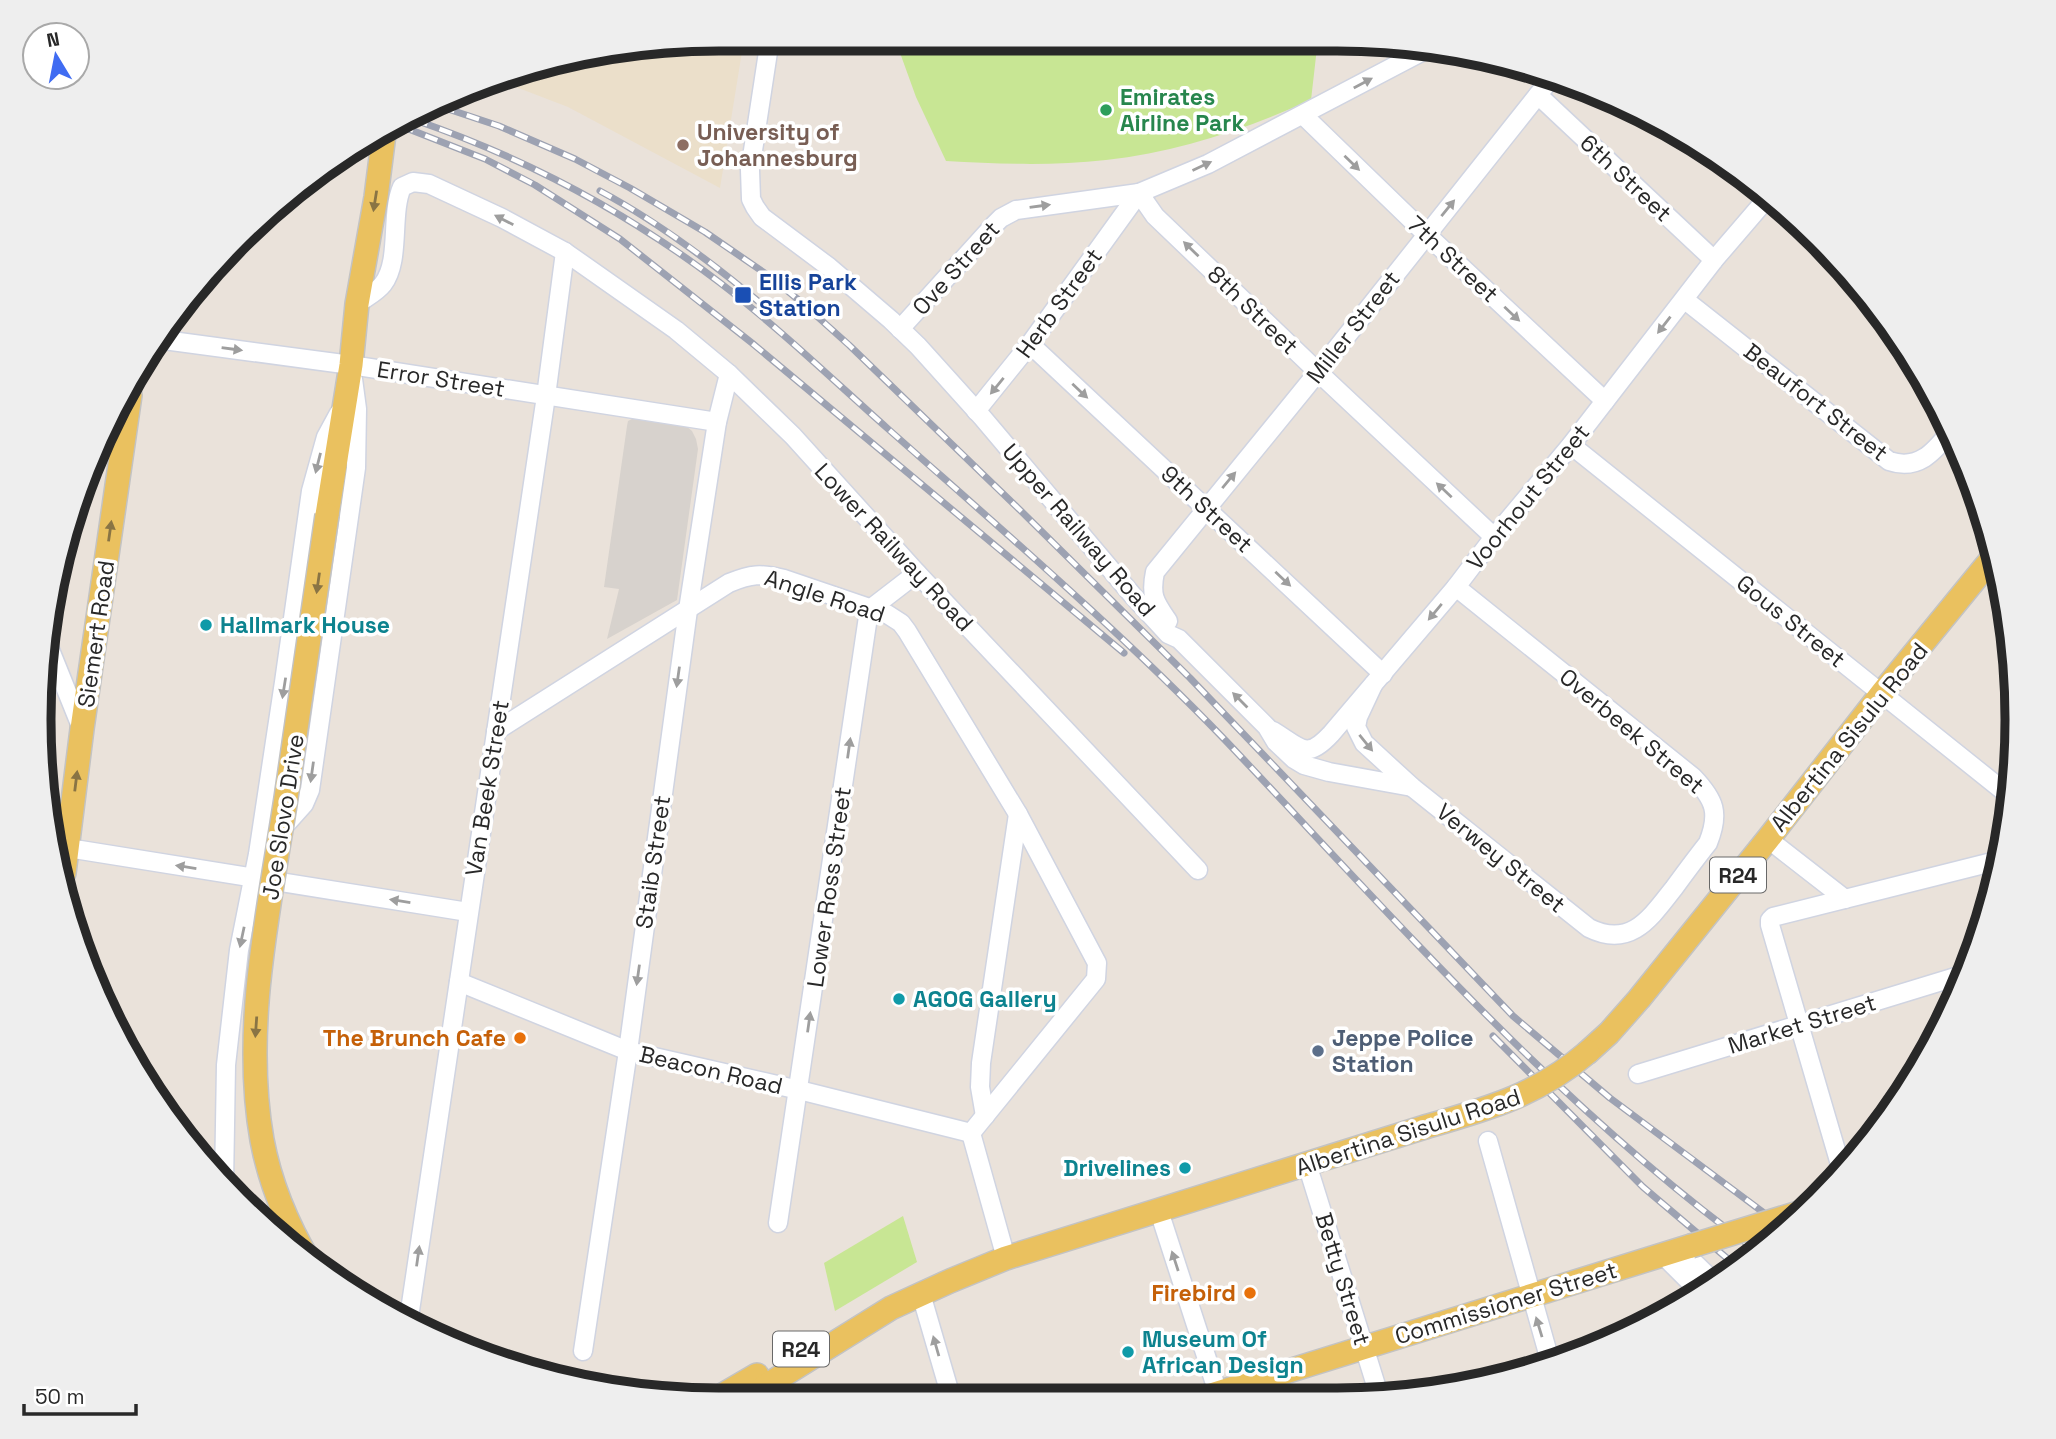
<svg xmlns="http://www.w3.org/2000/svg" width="2056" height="1439" font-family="'Space Grotesk',sans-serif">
<rect width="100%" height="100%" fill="#eae2da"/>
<polygon fill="#ebdfca" points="719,39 744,39 720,188 568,107 500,81 543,62"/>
<g fill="#c8e694">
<path d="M895,39H1318L1311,100C1246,129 1178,152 1106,160C1053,166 999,164 946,161L916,97Z"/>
<polygon points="903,1216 917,1262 835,1311 824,1263"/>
</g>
<polygon fill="#d7d2cd" points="634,418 678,423 686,426 692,431 696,439 698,449 677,600 607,639 619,589 604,587 627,426 628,421"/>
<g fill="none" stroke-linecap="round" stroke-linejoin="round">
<g stroke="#d0d4e1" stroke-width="21">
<g id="minor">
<polyline points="770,39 750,170 751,199 755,207 762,217 829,267 891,320 918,346 982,417 1134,597 1168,634 1179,639 1267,727 1276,742 1294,759 1304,765 1329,772 1412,787"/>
<polyline points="1538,95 1714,260"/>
<polyline points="1303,115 1426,234 1605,401"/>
<polyline points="1139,193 1155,216 1318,372 1494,537"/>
<path d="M1685,300L1889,461C1918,471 1934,452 1950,432"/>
<path d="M357,304C365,298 377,292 383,284C401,261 390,214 402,187L413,182L429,184L502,218L565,252L676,330L729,374L793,436L917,573L1198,870"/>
<polyline points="900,329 994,225 1001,218 1016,210 1139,193 1208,164 1429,48"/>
<polyline points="164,340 351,365 717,422"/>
<polyline points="1030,344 1383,674"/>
<polyline points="976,411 1030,344 1139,193"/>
<polyline points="1571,445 2011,797"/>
<path d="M1168,621C1155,602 1150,596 1155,572L1318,372L1549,81"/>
<polyline points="44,635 82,729"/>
<path d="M1373,685L1358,717L1356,727L1364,743L1412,787L1589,928C1631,949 1651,917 1674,888C1685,873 1696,858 1708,843C1720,813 1715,800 1693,777L1456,587"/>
<path d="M496,731L729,583C751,574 761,573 784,579L887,614L901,623L907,631L1018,814L1097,963L1096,979L971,1133"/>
<path d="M1273,731C1301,748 1306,761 1331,734L1456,587L1494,537L1571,445L1714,260L1769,196"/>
<polyline points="278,833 304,804 310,790 356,468 357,409 353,379"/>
<polyline points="1768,839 1845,899"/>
<polyline points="58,853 68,848 468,912"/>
<polyline points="459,982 628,1051 799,1090 971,1133"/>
<polyline points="1638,1074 1965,974"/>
<polyline points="985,1116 980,1087 981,1063 1018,814"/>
<polyline points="971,1133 1006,1258"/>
<polyline points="1488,1141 1549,1357"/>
<polyline points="1307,1164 1379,1395"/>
<polyline points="1842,1171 1770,925 1770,920 1773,917 2000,860"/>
<polyline points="224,1184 226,1065 239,950 258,854 284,682 311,491 326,437 339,413"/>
<polyline points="1159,1211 1219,1396"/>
<polyline points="778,1223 869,610 917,573"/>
<polyline points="1680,1249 1712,1280"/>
<polyline points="1663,1255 1698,1290"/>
<polyline points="921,1294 951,1397"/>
<polyline points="408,1324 546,396 565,252"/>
<polyline points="583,1351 628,1051 688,610 717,422 729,374"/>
</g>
</g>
<g stroke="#c3c3c3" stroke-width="26">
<g id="major">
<polyline points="327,515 351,365 357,304 376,197 384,134"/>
<polyline points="64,873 82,729 130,395"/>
<polyline points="1588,1052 1609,1033 1639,999 1768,839 1882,693 1994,556"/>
<polyline points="1208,1396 1691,1246"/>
<polyline points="716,1399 757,1375"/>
<polyline points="745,1399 891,1308 950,1281 1006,1258 1425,1127"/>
</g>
</g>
<use href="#minor" stroke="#fff" stroke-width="18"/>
<use href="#major" stroke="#eac15f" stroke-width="23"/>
<g stroke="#9da2b2" stroke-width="7">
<g id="rail">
<polyline points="442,107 499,126 575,159 630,188 705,232 772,278 801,302 849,345 1021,511 1190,678 1513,1016 1610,1098 1787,1230"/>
<path d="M415,120C525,158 627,212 719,282C778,327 832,379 887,428C1002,530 1119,630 1226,741C1395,919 1557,1106 1757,1251"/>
<polyline points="401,126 485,159 535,185 620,239 752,343 1124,653"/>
<path d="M600,191C662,224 718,267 771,312"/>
<polyline points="1493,1036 1643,1187 1735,1265"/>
</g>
</g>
<use href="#rail" stroke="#fff" stroke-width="4.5" stroke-dasharray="13" stroke-linecap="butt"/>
<g stroke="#c3c3c3" stroke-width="26" stroke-linecap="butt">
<g id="major-bridge">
<path d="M1425,1127C1487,1109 1538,1095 1588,1052"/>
<polyline points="1691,1246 1805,1211"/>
<path d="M310,1263C288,1226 270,1183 262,1140C242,1027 269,910 286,798C300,704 314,610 327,515"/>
</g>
</g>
<use href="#major-bridge" stroke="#eac15f" stroke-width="23"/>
</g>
<defs><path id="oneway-solid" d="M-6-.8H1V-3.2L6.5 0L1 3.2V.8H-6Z" transform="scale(1.75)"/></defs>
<g fill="#9e9e9e">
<use href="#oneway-solid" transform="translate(1363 83) rotate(-28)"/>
<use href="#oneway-solid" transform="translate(1352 163) rotate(44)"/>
<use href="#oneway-solid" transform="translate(1202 166) rotate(-25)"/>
<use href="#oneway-solid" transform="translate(1040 206) rotate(-8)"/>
<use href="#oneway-solid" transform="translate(1448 208) rotate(-51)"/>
<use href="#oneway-solid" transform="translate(504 220) rotate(-153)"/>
<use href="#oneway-solid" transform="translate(1191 249) rotate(-136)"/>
<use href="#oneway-solid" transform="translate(1512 314) rotate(43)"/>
<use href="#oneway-solid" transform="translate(1664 325) rotate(128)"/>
<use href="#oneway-solid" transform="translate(232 349) rotate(8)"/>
<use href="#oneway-solid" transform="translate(997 386) rotate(129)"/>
<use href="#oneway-solid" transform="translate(1080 391) rotate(43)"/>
<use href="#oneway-solid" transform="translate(318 463) rotate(104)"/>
<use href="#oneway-solid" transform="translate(1229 480) rotate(-50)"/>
<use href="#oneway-solid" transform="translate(1444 490) rotate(-137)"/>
<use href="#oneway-solid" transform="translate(1283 579) rotate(43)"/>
<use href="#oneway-solid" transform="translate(1435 612) rotate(130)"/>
<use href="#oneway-solid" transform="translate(678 677) rotate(98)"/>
<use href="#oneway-solid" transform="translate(284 688) rotate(99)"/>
<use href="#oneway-solid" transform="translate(1240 700) rotate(-135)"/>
<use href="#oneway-solid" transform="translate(1366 743) rotate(51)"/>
<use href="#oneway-solid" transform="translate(849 748) rotate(-82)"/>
<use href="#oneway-solid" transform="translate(312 772) rotate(98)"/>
<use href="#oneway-solid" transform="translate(186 867) rotate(-171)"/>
<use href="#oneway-solid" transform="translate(400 901) rotate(-171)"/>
<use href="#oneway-solid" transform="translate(242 937) rotate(102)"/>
<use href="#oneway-solid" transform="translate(638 975) rotate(98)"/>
<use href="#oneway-solid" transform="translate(809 1022) rotate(-82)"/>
<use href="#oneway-solid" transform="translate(418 1256) rotate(-82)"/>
<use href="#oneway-solid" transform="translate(1175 1261) rotate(-108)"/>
<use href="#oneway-solid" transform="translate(1539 1327) rotate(-107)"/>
<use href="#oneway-solid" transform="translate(936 1346) rotate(-106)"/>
</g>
<g fill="#897444">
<use href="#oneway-solid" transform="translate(375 201) rotate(99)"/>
<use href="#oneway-solid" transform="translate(110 531) rotate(-82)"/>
<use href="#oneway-solid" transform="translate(318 583) rotate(98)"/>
<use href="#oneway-solid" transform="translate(76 781) rotate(-83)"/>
<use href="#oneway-solid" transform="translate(256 1027) rotate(94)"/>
</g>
<circle fill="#2e9e5b" stroke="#fff" stroke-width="2.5" cx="1106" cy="110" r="7"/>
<circle fill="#8d6e63" stroke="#fff" stroke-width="2.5" cx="683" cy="145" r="7"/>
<rect fill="#1a4fb4" stroke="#fff" stroke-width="2.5" x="734" y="286" width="18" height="18" rx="3.5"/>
<g fill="#0f9aa8" stroke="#fff" stroke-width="2.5">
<circle cx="206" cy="625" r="7"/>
<circle cx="899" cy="999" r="7"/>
<circle cx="1185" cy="1168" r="7"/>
<circle cx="1128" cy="1352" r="7"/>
</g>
<g fill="#e8710a" stroke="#fff" stroke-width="2.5">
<circle cx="520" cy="1038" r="7"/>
<circle cx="1250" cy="1293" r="7"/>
</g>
<circle fill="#5c6f8a" stroke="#fff" stroke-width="2.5" cx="1318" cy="1051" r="7"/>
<g text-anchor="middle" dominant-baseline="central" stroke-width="7" stroke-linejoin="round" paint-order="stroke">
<g fill="#fff" stroke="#686868" stroke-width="2">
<rect x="1710" y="857.5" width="56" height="35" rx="5"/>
<rect x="773" y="1331.5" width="56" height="35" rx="5"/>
</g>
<g font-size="21" font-weight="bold" fill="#282828">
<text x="1738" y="875">R24</text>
<text x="801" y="1349">R24</text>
</g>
<g font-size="23" font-weight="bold" fill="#27864d" stroke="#fff" text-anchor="start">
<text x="1120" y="97">Emirates<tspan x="1120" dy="26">Airline Park</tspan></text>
</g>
<g font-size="23" font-weight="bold" fill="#785e54" stroke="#fff" text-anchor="start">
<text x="697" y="132">University of<tspan x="697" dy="26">Johannesburg</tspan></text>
</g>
<g font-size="23" fill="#282828" stroke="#fff">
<text transform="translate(1626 178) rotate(43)">6th Street</text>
<text transform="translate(1453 259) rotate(43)">7th Street</text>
<text transform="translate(956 268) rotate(-48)">Ove Street</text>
<text transform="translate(1059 303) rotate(-54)">Herb Street</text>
<text transform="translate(1253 310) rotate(44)">8th Street</text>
<text transform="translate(1353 327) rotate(-52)">Miller Street</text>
<text transform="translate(441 379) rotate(9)">Error Street</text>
<text transform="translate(1816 402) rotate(38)">Beaufort Street</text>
<text transform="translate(1528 497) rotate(-51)">Voorhout Street</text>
<text transform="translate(1207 509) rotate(43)">9th Street</text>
<text transform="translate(1079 530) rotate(49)">Upper Railway Road</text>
<text transform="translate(894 547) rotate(47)">Lower Railway Road</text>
<text transform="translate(825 596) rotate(18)">Angle Road</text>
<text transform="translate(1791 621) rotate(39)">Gous Street</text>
<text transform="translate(96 634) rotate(-82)">Siemert Road</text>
<text transform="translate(1632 731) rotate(40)">Overbeek Street</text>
<text transform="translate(1849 737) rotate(-51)">Albertina Sisulu Road</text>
<text transform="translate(487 788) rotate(-81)">Van Beek Street</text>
<text transform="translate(283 817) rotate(-81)">Joe Slovo Drive</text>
<text transform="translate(1501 858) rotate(39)">Verwey Street</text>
<text transform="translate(653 862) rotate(-82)">Staib Street</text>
<text transform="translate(829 887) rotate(-82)">Lower Ross Street</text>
<text transform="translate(1802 1024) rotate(-17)">Market Street</text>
<text transform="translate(711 1070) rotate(13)">Beacon Road</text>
<text transform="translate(1408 1132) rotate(-18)">Albertina Sisulu Road</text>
<text transform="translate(1343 1279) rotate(73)">Betty Street</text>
<text transform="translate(1506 1303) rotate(-17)">Commissioner Street</text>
</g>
<g font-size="23" font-weight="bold" fill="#164399" stroke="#fff" text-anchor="start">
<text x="759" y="282">Ellis Park<tspan x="759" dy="26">Station</tspan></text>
</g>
<g font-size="23" font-weight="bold" fill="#0d838f" stroke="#fff" text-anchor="start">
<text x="220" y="625">Hallmark House</text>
<text x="913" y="999">AGOG Gallery</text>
<text x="1171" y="1168" text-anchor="end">Drivelines</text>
<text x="1142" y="1339">Museum Of<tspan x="1142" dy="26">African Design</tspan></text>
</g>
<g font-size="23" font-weight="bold" fill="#c56008" stroke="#fff" text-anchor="end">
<text x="506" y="1038">The Brunch Cafe</text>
<text x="1236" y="1293">Firebird</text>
</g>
<g font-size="23" font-weight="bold" fill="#4e5e75" stroke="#fff" text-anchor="start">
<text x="1332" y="1038">Jeppe Police<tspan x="1332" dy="26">Station</tspan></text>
</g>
</g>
<path d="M0 0H2056V1439H0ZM719 51H1337A668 668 0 0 1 2005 719V720A668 668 0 0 1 1337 1388H719A668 668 0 0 1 51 720V719A668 668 0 0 1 719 51Z" fill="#eee" fill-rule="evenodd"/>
<path fill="none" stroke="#282828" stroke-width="9" d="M719 51H1337A668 668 0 0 1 2005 719V720A668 668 0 0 1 1337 1388H719A668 668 0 0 1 51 720V719A668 668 0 0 1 719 51Z"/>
<g transform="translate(56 56) rotate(350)"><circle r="33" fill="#ffffff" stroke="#a9a9a9" stroke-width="2"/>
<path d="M0-5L12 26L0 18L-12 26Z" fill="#406cf2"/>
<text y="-10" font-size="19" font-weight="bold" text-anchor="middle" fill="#282828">N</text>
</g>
<path d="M24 1404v10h112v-10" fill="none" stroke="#282828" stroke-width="3.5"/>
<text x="35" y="1404" font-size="21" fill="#282828" stroke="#ffffff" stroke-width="5" paint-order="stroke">50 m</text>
</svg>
